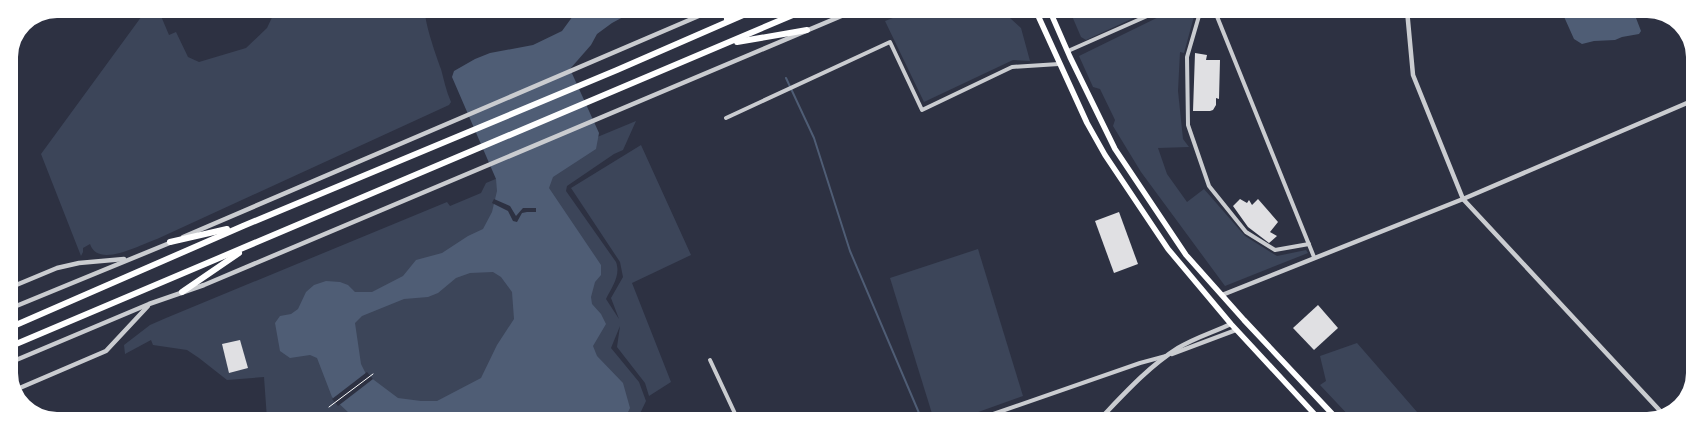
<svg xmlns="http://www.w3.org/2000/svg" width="1703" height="429" font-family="'Exo 2',sans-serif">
<rect width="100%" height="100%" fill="#2d3142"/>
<g fill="#3c4559">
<path d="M147,9H158L169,35L176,32L188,57L199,62L246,48L267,28L276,9H425C424,22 436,55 441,69C444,80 446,91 451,102L449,105L157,239C141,244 98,269 90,244L83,248V252L81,256L41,154Z"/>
<polygon points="916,9 1000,9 1021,28 1030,61 1013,60 924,102 885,21"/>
<polygon points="1069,9 1153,9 1086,40 1081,37"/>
<polygon points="1175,9 1196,9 1184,53 1180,52 1178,91 1183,139 1189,147 1158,148 1167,174 1187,202 1204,189 1245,236 1277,256 1306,250 1308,253 1225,286 1141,172 1113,126 1115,120 1100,89 1093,87 1079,56"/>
<path d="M636,121L623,150L614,154L567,186L566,191L616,262C621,275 612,287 606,299L619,319L611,298L623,277L620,262L571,188L641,145L691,255L632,283L671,382L649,396L645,383L617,347L620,326L611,348L639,382L646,401L637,420L267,419L264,377L227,380L199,358L187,350L153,345L151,340L125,354L124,345L150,325L166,318L447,202L450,206L481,193L486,183Z"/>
<polygon points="978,249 1023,396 956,420 934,420 890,278"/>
<polygon points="1357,343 1424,420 1353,420 1320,385 1326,381 1320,356"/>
</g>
<g fill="#4f5d75" fill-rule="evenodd">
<path d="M578,9H638L612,23L597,34L591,45L570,69L599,133L596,149L553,177L549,188L601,265V275L595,282L591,297L592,304L601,314L606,324L593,346L597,356L623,383L630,408L624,420L354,419L350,414L332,397L317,358L310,355L290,358L280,351L275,323L280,316L291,314L298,309L306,292L314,285L326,281L340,282L348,285L355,292H372L403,276L416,260L442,253L468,236L483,229L492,212L497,191L496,179L452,77L454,71L475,59L490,53L533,45L562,31ZM493,272L501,277L512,292L514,319L497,345L481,378L437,401H421L398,398L366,374L361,364L355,323L362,316L404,299L428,297L438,293L456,278L470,273Z"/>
<path d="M1561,10C1565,10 1570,9 1574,10C1584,12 1593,16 1602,10L1657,11H1642L1637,14L1636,18L1641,31L1639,34L1622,37L1615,40L1594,41L1582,44L1574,39Z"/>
</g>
<g fill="#2d3142">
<polygon points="494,199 510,206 516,216 523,208 536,208 536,212 527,212 522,213 517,222 513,221 508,211 492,203"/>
<polygon points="367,372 373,379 338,406 332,399"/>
</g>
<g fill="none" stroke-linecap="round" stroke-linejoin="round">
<polyline stroke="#4f5d75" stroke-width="2" points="786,78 814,138 850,251 922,420"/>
</g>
<g fill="#e0e0e3">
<polygon points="1195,53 1207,55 1206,60 1220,60 1219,99 1216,98 1216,105 1213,110 1210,111 1193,111"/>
<polygon points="1240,199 1247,203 1249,200 1252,205 1258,199 1278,222 1270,232 1277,236 1269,243 1248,227 1233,206"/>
<polygon points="1119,212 1138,264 1114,273 1095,221"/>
<polygon points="1318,305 1338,328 1314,350 1293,328"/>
<polygon points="240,340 248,368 229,373 222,344"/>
</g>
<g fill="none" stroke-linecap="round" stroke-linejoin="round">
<polyline stroke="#fff" stroke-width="1" points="329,407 373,374"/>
<g stroke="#caccd0" stroke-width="4">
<polyline points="1201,9 1187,57 1188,125 1209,186 1246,232 1275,250 1309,244"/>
<polyline points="1214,9 1314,257"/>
<polyline points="1068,51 1163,9"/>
<polyline points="726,118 890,42 922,110 1012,67 1059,64"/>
<polyline points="710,360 738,420"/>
<polyline points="976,420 1140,363 1166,356"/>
</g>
<g stroke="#caccd0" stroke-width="4.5">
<polyline points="1407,10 1413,75 1463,199 1663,414"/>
<polyline points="183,237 715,9"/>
<polyline points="9,288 57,268 79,263 124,259"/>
<polyline points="1222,295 1463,199 1694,100"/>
<polyline points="9,309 172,242"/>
<polyline points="1172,354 1236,330"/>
<polyline points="9,363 149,304 204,285 858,9"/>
<polyline points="15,390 106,351 148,306"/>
<path d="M1099,420C1124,394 1148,367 1178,348C1194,338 1214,332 1231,324"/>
<polyline points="1642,420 1680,404"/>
</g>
<g stroke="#fff" stroke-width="5.5">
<polyline points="1035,9 1087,123 1105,155 1168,249 1231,324 1320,420"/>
<polyline points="1049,9 1070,57 1115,149 1186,255 1244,320 1338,420"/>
</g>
<g stroke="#fff" stroke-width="6">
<polyline points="727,19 741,9"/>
<polyline points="737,42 807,30"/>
<polyline points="170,242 227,229"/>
<polyline points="182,292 239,253"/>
<polyline points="9,328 243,226 617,70 757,9"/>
<polyline points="9,347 807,9"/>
</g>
</g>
<path d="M0 0H1703V429H0ZM57 18H1647A39 39 0 0 1 1686 57V373A39 39 0 0 1 1647 412H57A39 39 0 0 1 18 373V57A39 39 0 0 1 57 18Z" fill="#fff" fill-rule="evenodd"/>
</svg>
